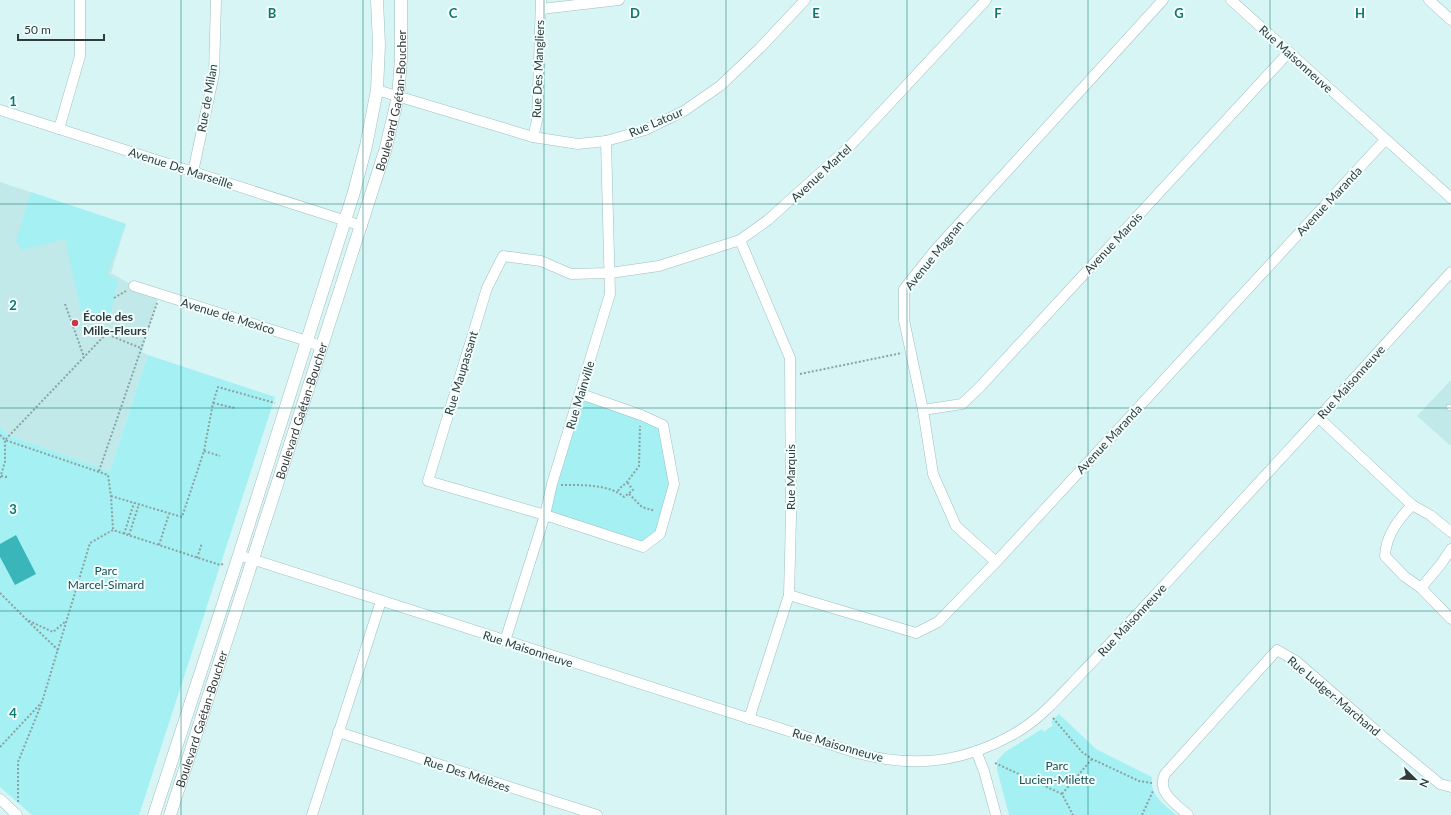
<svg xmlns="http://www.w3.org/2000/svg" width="1451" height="815" font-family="Lato,sans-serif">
<rect width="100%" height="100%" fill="#d7f5f5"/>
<g fill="#c2e9ea">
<polygon points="0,182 126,224 111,273 134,286 159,294 142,352 148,355 110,471 8,435 0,427"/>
<polygon points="1451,380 1451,446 1417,416"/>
</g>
<g fill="#a4f0f2">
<polygon points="31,192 126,224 107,274 118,281 110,317 84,325 65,239 22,250 16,241"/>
<polygon points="148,355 275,397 139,815 32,815 0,787 0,427 8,435 110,471"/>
<polygon points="581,394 663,425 674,484 660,534 643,547 545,515"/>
<path d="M1059,714L1096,749L1152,777C1149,795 1164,804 1176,815H1009L997,770V761L1005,752L1042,729L1044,732L1053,725L1051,722Z"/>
</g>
<polygon fill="#3ab6ba" points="16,535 36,574 15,585 0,557 0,544"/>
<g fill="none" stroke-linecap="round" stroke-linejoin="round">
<g stroke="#a1bebf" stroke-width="6">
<polyline id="service" points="1449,407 1451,408"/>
</g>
<g stroke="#a1bebf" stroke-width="11">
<g id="minor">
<polyline points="1231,0 1451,198"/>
<polyline points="1429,0 1451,20"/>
<polyline points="541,9 619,0"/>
<polyline points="377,90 533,137 578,144 606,141 645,130 684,111 720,86 760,48 805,0"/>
<polyline points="0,110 362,226"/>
<polyline points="59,129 80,56 80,0"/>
<polyline points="533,137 537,121 541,0"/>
<polyline points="193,172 214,74 216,0"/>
<polyline points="740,240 790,358 791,517 789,595 749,719"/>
<polyline points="134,286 307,341 322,347"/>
<polyline points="581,394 641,415 663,425 674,484 660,534 643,547 545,515 428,481 487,288 503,256 541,261 571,274 610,273 659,266 740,240 768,220 849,147 986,0"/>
<polyline points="923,410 962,404 979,388 1289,52"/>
<path d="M1319,418L1412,505C1398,520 1386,535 1385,556L1404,576L1421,588L1451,619"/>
<polyline points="1412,505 1430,515 1451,532"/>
<path d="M239,555L857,753C912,768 962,763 1012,735C1038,721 1058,698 1078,677C1105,649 1131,621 1158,592C1256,486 1354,379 1451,272"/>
<polyline points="996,562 956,526 933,474 923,410 904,320 904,289 936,249 1163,0"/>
<polyline points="1421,588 1441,564 1451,549"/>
<polyline points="789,595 916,633 938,622 996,562 1385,140"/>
<polyline points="505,641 545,515 552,484 610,294 606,141"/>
<polyline points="338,732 597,815"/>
<polyline points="976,751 984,771 996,815"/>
<polyline points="0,799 17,815"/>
<polyline points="312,815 381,601"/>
<path d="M1188,815C1176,804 1156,792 1165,774L1277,650L1296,661L1381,735L1440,784L1451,787"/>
</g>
</g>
<g stroke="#a1bebf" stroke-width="13">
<g id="tertiary">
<polyline points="154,815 239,555 354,192 366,146 377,90 379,45 377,0"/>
<path id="s1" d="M170,815L385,151L398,97L401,59V0"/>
</g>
</g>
<g stroke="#8ba1a1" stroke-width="2" stroke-dasharray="2 2" stroke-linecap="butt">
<polyline points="114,298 126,291"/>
<polyline points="65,304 84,357"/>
<polyline points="800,374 902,353"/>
<polyline points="213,403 235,408"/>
<polyline points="0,435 5,440 106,334 141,348"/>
<polyline points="204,451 220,456"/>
<polyline points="99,471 157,303"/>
<polyline points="1,476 7,477"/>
<polyline points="0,478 5,462 5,440 108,475 111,496 113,530"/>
<path d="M561,485C580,485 610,484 624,497L633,490L627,482"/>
<polyline points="618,491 619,489 627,482 639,466 640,426"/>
<polyline points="629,494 642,507 655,511"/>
<polyline points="111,496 182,517 204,451 213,403 218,387 275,403"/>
<polyline points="124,534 134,503"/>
<polyline points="129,535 139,504"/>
<polyline points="159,545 169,514"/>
<polyline points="197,558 202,543"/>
<polyline points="0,593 27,620 53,632 66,621"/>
<polyline points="28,621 58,650"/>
<polyline points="1053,718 1082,752 1092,759 1139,781 1152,783"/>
<polyline points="0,747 42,702 90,543 113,530 220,565 223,564"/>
<polyline points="995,763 1062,794 1073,815"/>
<polyline points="1062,794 1092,759"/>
<polyline points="18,802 18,762 41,705"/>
<polyline points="1142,815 1153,791"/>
</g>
<use href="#service" stroke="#fff" stroke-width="5"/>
<use href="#minor" stroke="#fff" stroke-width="10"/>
<use href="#tertiary" stroke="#fff" stroke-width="12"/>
</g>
<path fill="none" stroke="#0f766e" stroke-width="1" stroke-opacity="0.55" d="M181,0V815M363,0V815M544,0V815M726,0V815M907,0V815M1088,0V815M1270,0V815M0,204H1451M0,408H1451M0,611H1451"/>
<circle fill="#c73649" stroke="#f2fefe" stroke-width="1.5" cx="75" cy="323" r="4"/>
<g text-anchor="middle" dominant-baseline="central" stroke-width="4" stroke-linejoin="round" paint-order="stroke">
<g font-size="12" fill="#303c3c" stroke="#f2fefe">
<text transform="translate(1296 59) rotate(42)">Rue Maisonneuve</text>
<text transform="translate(538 69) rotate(-88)">Rue Des Mangliers</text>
<text transform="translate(207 98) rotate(-80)">Rue de Milan</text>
<text stroke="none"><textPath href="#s1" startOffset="749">Boulevard Gaétan-Boucher</textPath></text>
<text transform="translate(656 122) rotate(-23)">Rue Latour</text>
<text transform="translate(181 168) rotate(18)">Avenue De Marseille</text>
<text transform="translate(821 173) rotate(-43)">Avenue Martel</text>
<text transform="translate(1329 201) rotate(-47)">Avenue Maranda</text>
<text transform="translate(1113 243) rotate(-47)">Avenue Marois</text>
<text transform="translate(934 255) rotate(-51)">Avenue Magnan</text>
<text transform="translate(228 316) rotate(17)">Avenue de Mexico</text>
<text transform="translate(461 373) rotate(-73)">Rue Maupassant</text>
<text transform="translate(1351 382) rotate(-48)">Rue Maisonneuve</text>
<text transform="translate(580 395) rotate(-73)">Rue Mainville</text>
<text stroke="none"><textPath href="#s1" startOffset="425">Boulevard Gaétan-Boucher</textPath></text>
<text transform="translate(1109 439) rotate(-47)">Avenue Maranda</text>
<text transform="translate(790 477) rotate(-90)">Rue Marquis</text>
<text transform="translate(1132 620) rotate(-47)">Rue Maisonneuve</text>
<text transform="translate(528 649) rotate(18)">Rue Maisonneuve</text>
<text transform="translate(1334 696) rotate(40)">Rue Ludger-Marchand</text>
<text stroke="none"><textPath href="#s1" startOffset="101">Boulevard Gaétan-Boucher</textPath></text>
<text transform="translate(838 745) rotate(16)">Rue Maisonneuve</text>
<text transform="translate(467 774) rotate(18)">Rue Des Mélèzes</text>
</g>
<g font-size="12" font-weight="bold" fill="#303c3c" stroke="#f2fefe" text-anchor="start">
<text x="83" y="316">École des<tspan x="83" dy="14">Mille-Fleurs</tspan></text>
</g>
<g font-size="12" fill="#1a4e50" stroke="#f2fefe">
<text x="106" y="570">Parc<tspan x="106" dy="14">Marcel-Simard</tspan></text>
<text x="1057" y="765">Parc<tspan x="1057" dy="14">Lucien-Milette</tspan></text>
</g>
</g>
<g font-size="13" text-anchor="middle" font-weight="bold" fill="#0f766e" stroke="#f2fefe" stroke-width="4" stroke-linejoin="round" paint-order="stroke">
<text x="272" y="18">B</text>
<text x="453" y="18">C</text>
<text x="635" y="18">D</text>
<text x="816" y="18">E</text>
<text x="998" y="18">F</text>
<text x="1179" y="18">G</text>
<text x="1360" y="18">H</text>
<text x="13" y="106">1</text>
<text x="13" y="310">2</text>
<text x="13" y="514">3</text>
<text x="13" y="718">4</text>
</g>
<g transform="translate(1415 779) rotate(113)" stroke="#f2fefe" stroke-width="3" paint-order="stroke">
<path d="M0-3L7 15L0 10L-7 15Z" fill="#303c3c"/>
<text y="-6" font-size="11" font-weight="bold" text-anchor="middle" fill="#303c3c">N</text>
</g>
<path d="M18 34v6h86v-6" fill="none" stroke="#303c3c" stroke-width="2"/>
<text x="24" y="34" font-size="12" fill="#303c3c" stroke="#f2fefe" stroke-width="3" paint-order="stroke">50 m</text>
</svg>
